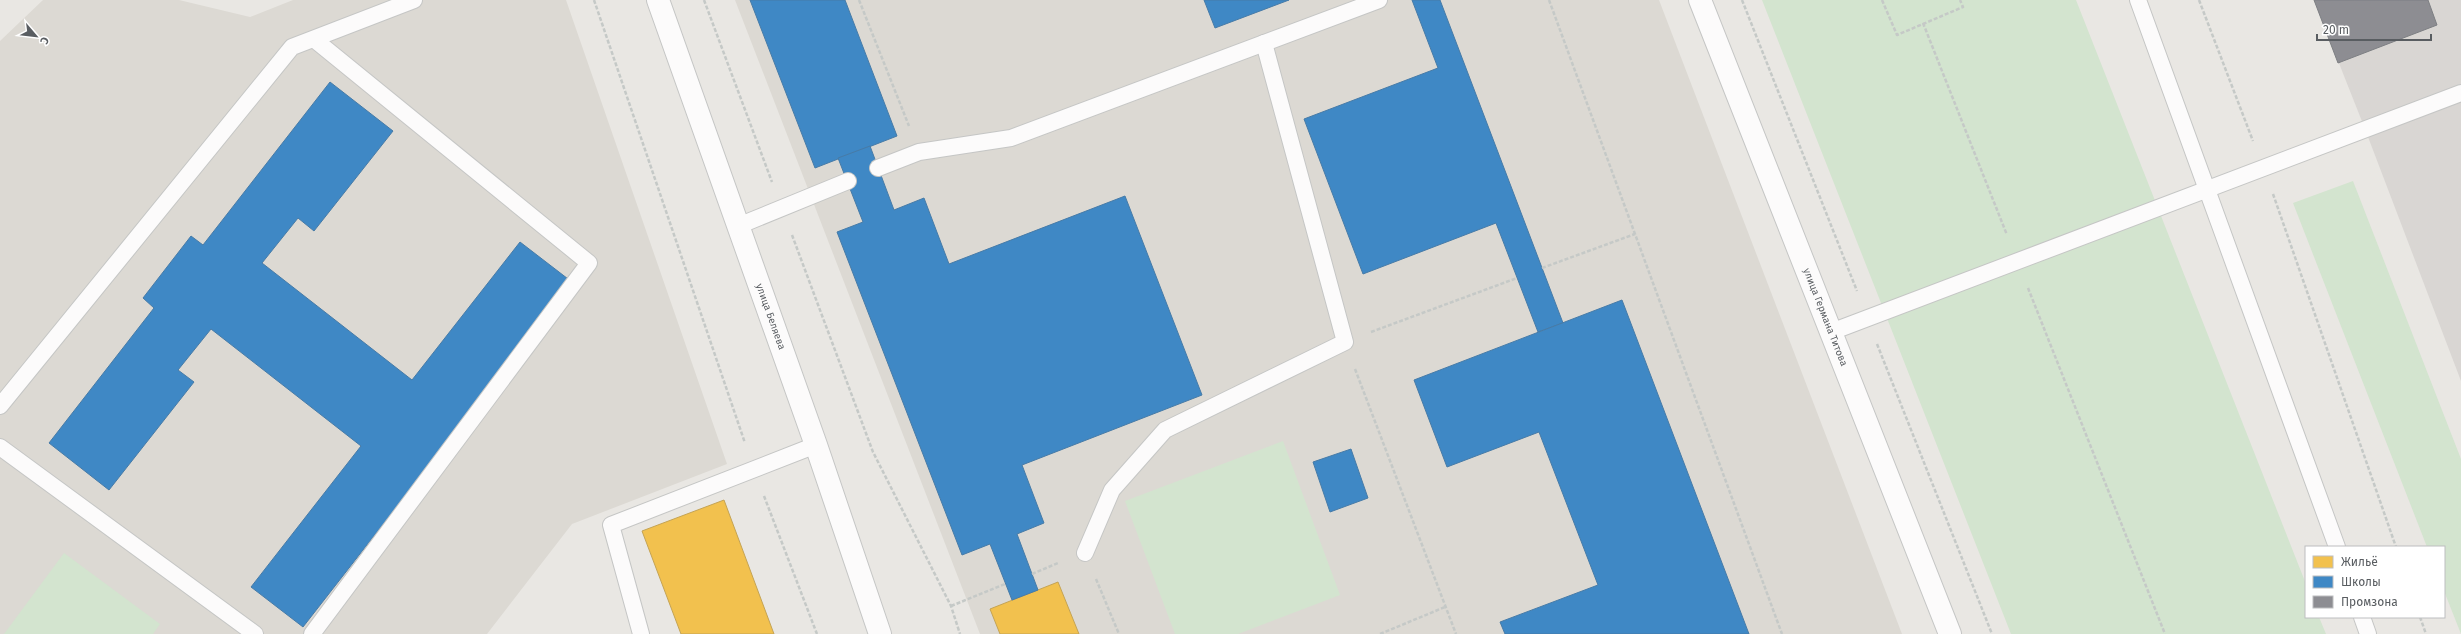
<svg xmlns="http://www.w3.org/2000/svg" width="2461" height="634" font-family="'Fira Sans',sans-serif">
<rect width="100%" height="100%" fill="#e9e7e3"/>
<polygon fill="#d9d6d3" points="2314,0 2461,0 2461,381 2365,129"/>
<g fill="#dcd9d3">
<polygon points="43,0 179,0 250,17 293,0 566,0 727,464 572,524 487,634 0,634 0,41"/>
<polygon points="735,0 1659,0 1902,634 980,634"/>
</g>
<g fill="#d3e4cf">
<polygon points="1762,0 2076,0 2306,584 2306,617 2319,617 2326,634 2011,634"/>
<polygon points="2353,181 2461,459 2461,634 2444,591 2444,547 2427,547 2293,203"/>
<polygon points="1283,441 1340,595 1238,634 1175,634 1125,501"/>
<polygon points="64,553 160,624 153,634 4,634"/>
</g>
<g fill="#f2c14e" stroke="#c4a354">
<polygon points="724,500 774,634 681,634 642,531"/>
<polygon points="1058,582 1079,634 1000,634 990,609"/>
</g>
<g fill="#3f88c5" stroke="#477ba7">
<polygon points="750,0 845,0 897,136 815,168"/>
<polygon points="1204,0 1289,0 1215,28"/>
<polygon points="1412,0 1440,0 1563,323 1538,332 1496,223 1363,274 1304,119 1438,68"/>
<polygon points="330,82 393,131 314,231 298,218 262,263 412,380 520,242 572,282 303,627 251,587 361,446 211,329 178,370 194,382 109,490 49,443 154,308 143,298 191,236 203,245"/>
<polygon points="870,146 894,210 924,198 949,264 1125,196 1202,395 1022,465 1044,523 1017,534 1038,590 1012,600 990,544 962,555 837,232 863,222 838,158"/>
<polygon points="1622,300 1749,634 1505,634 1500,622 1598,585 1539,432 1447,467 1414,380"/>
<polygon points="1351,449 1368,498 1330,512 1313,462"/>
</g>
<polygon fill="#8d8d92" stroke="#7d7f83" points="2314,0 2428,0 2437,25 2338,63"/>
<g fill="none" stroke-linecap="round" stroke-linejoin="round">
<g stroke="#c5c6c5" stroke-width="18">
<g id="lane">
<polyline points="2138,0 2337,547"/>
<polyline points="878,168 919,152 1011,138 1379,0"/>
<polyline points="738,226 848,181"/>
<polyline points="1831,332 2461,93"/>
<polyline points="0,406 292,47 414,0"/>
<polyline points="0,447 255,634"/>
<polyline points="1085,553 1112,490 1165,430 1345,342 1264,43"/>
<polyline points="2362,617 2368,634"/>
<polyline points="312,634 589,263 315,40"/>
<polyline points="641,634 611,525 816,445"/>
</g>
</g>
<g stroke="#c5c6c5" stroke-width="24">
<g id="street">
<path id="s1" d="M1700,0L1950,634"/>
</g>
</g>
<g stroke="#c5c6c5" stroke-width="24">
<g id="secondary">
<path id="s2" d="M658,0L816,445L880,634"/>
</g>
</g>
<g stroke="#c5c9c7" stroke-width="2.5" stroke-dasharray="4 2" stroke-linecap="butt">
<polyline points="594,0 745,443"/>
<polyline points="704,0 772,182"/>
<polyline points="859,0 909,126"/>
<polyline points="1549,0 1782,634"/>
<polyline points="1742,0 1857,291"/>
<polyline points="1882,0 1897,35 1963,7 1960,0"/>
<polyline points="2199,0 2253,141"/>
<polyline points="1923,23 2007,235"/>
<polyline points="2273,194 2396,547"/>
<polyline points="792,235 873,452 951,606 960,634"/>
<polyline points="1542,268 1635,234"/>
<polyline points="2028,288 2165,634"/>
<polyline points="1371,332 1517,278"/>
<polyline points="1877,344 1992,634"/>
<polyline points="1355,369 1456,634"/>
<polyline points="764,496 817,634"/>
<polyline points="1032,574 1058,563"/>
<polyline points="1096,579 1119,634"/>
<polyline points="951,606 1005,584"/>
<polyline points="2420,617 2426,634"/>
<polyline points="1380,634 1445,607"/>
</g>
<use href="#lane" stroke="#fcfbfb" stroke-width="16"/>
<use href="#street" stroke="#fcfbfb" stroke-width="22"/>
<use href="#secondary" stroke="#fcfbfb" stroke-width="22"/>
</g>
<g text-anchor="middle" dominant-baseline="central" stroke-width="4" stroke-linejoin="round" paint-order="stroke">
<g font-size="10" fill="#595d61" stroke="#fff">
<text stroke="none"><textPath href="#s2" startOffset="336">улица Беляева</textPath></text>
<text stroke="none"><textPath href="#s1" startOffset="341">улица Германа Титова</textPath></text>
</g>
</g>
<rect x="2305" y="546" width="140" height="72" fill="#ffffff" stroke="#bdbec0"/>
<rect x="2313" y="556" width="20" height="12" fill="#f2c14e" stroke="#bdbec0"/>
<text x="2341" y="566" font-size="12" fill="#595d61">Жильё</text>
<rect x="2313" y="576" width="20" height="12" fill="#3f88c5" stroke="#bdbec0"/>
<text x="2341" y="586" font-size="12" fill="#595d61">Школы</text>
<rect x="2313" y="596" width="20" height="12" fill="#8d8d92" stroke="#bdbec0"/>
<text x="2341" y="606" font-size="12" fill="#595d61">Промзона</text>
<g transform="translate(36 36) rotate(118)" stroke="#ffffff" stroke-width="3" paint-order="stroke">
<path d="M0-3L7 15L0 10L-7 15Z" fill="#595d61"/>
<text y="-6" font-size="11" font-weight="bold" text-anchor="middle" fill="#595d61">С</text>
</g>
<path d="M2317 34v6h114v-6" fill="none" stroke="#595d61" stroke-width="2"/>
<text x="2323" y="34" font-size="12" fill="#595d61" stroke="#ffffff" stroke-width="3" paint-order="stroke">20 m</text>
</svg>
